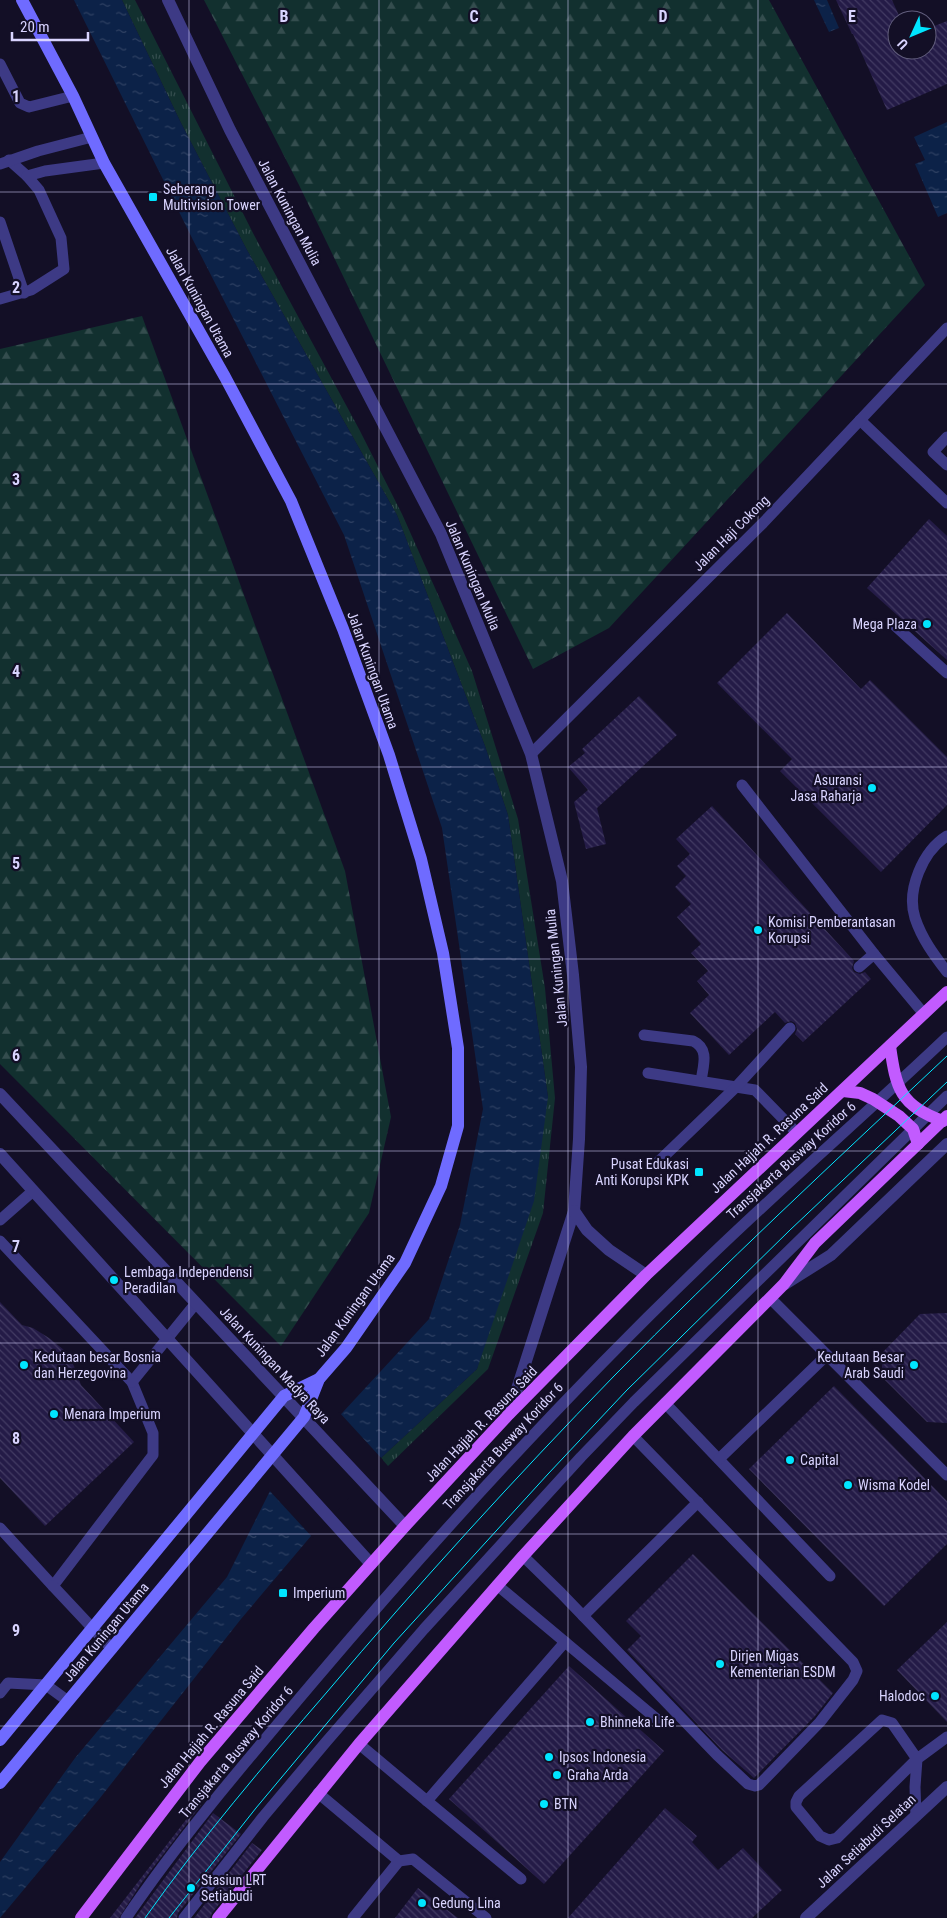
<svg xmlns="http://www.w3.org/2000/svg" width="947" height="1918" font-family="'Roboto Condensed',sans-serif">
<defs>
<pattern id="grass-tufts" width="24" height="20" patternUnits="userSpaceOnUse" patternTransform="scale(1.25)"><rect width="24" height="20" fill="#12302f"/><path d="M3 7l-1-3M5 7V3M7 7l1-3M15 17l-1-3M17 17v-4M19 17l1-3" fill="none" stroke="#344d4e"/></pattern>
<pattern id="forest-firs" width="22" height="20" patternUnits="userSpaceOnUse" patternTransform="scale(1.25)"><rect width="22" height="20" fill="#12302f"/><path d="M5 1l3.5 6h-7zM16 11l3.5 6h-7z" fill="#344d4e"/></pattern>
<pattern id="water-ripples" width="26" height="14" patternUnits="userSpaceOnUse" patternTransform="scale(1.25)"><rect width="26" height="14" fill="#0c2248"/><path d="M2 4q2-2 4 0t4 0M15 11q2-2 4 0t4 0" fill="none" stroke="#2f4163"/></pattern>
<pattern id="building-back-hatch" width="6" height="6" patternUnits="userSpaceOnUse" patternTransform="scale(1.25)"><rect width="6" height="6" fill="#241b47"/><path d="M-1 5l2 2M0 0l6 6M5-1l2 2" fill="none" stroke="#433b63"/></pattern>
</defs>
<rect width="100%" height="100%" fill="#130f26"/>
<polygon fill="url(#grass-tufts)" points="122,0 135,0 254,235 359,429 402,514 472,671 518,819 545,988 555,1098 543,1213 488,1369 388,1466 381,1458 477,1369 548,1097 508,815 485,746 397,515 247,250 181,123"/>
<g fill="url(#forest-firs)">
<polygon points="204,0 769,0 925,285 609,628 533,669 299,185"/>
<polygon points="142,316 345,871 391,1117 369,1213 281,1346 0,1064 0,349"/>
</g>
<g fill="url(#water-ripples)">
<polygon points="74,0 122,0 181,123 247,250 397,515 485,746 508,815 548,1097 534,1201 477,1369 381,1458 311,1536 241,1619 100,1798 0,1918 0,1862 75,1758 227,1577 270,1491 429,1319 460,1225 483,1109 442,828 344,535 193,240"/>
<polygon points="814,0 827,0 839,28 829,32"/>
<polygon points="947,122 947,213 938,217 915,164 925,160 914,137"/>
</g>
<polygon fill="#130f26" points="339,1412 383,1460 313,1538 268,1489"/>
<g fill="url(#building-back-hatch)">
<polygon points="836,0 892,0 901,20 897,20 897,50 927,50 927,29 947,21 947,84 887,110 853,34 852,34"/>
<polygon points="929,519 947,536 947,660 867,588"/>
<polygon points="787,613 861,689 870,680 947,757 947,805 881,872 780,771 792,759 717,683"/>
<polygon points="639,696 677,735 597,808 606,844 586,849 574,802 588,790 568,767 585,753 582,749"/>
<polygon points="712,806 854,961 852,968 854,972 860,974 865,972 871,979 803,1042 795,1034 797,1029 795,1023 791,1021 785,1023 775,1012 729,1055 690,1013 709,995 697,981 708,971 691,953 701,944 677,917 691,904 675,887 686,876 677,866 690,854 676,839"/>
<polygon points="0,1302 22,1325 33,1328 49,1338 64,1350 74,1366 81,1385 134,1442 45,1526 0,1478"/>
<polygon points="947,1313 947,1423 927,1422 882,1377 882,1353 920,1314"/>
<polygon points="834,1386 947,1501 947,1544 884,1606 749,1469"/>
<polygon points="693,1554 833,1693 815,1716 754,1778 722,1750 627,1650 641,1636 626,1621"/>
<polygon points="947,1622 947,1722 897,1670"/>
<polygon points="569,1666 664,1751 544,1884 449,1799"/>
<polygon points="199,1803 201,1805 142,1882 119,1918 110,1918"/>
<polygon points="665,1808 697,1836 692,1842 718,1870 743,1848 782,1890 752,1918 568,1918"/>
<polygon points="213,1813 241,1834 178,1913 177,1918 135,1918"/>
<polygon points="252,1843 262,1850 212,1913 210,1918 194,1918"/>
<polygon points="418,1888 458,1918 395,1918"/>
</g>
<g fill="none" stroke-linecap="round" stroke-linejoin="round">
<g stroke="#3d3a85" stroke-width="11">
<polyline points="0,64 20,103 29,107 73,96"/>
<polyline points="9,160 27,176"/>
<polyline points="0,164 38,151 92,137"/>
<polyline points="0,222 24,293"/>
<polyline points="0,299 31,290 64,269 61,238 39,190 27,176 45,171 104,163"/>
<polyline points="860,420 947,503"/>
<polyline points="947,437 933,452 947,465"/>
<polyline points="892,623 947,673"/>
<polyline points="531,754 763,523 947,328"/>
<polyline points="742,785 874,954"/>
<path d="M947,836C923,851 906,890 915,918C922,939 934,955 947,972"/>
<polyline points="859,967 874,954 924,1014"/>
<path d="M644,1035L693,1041C710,1049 703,1066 701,1081"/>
<polyline points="648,1073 755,1090 797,1133"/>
<polyline points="656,1164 736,1087 790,1028"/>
<polyline points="0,1220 33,1191"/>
<polyline points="0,1241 132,1382 153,1433 153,1455 53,1586 0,1528"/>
<polyline points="770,1298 947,1475"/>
<polyline points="132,1382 196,1303"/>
<polyline points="665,1403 830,1576"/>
<polyline points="719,1459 827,1355"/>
<polyline points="523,1556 561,1593 717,1755 748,1784 755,1786 759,1785 820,1722 853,1680 857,1671 853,1662 633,1436"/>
<polyline points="53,1586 112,1649"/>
<polyline points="583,1616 698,1502"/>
<polyline points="565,1642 659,1721"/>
<polyline points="0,1693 8,1683 46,1685 68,1701"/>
<polyline points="359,1744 427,1801 565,1642 497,1585"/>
<polyline points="318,1793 399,1861"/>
<polyline points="427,1801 521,1879"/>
<polyline points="916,1816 915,1787 917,1759 892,1723 882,1720 799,1796 796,1802 796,1807 820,1836 829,1840 837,1838 917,1759 947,1737"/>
<path d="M126,1918C183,1834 249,1758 314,1681C436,1537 563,1398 698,1268C779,1189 865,1115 947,1037"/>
<polyline points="184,1918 263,1817 326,1742 424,1629 581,1457 634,1402 947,1096"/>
<polyline points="353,1918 399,1861 413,1859 486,1918"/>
</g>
<g stroke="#3d3a85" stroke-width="12">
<polyline points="168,0 230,130 441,534 531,754 562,881 573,975 581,1067 579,1139 574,1211 509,1414"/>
<polyline points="0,1094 405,1526"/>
<polyline points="0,1154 371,1564"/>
<polyline points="574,1211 587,1230 609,1250 646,1275"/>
<polyline points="785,1284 831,1255 947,1144"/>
<polyline points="806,1918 947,1787"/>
</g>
<g stroke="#6f6bff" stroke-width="12">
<polyline points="0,1740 284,1396 319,1379"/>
<polyline points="0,1783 304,1417 319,1379 346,1348 405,1263 441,1186 458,1126 458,1048 443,953 421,859 389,755 343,629 291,501 225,377 104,163 73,96 22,0"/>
</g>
<g stroke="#c25bff" stroke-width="12">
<path d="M890,1046C896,1088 900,1106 943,1121"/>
<polyline points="843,1091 860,1093 873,1099 899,1116 913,1129 918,1144"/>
<polyline points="81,1918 200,1762 314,1628 405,1526 509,1414 646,1275 947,992"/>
<polyline points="218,1918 359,1744 523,1556 633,1436 784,1284 815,1243 947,1116"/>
</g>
<g stroke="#00e5ff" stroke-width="1">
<path d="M145,1918C201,1839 264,1765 327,1692C419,1583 515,1478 614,1376C722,1266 835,1161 947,1056"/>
<polyline points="169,1918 256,1808 394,1643 548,1474 627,1390 790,1230 947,1082"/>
</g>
</g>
<path fill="none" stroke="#d9d4ff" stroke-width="1" stroke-opacity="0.55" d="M189,0V1918M379,0V1918M568,0V1918M758,0V1918M0,192H947M0,384H947M0,575H947M0,767H947M0,959H947M0,1151H947M0,1343H947M0,1534H947M0,1726H947"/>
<g fill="#00e5ff" stroke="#130f26" stroke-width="2">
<rect x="148" y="192" width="10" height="10" rx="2.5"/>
<circle cx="927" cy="624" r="5"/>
<circle cx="872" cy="788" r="5"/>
<circle cx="758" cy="930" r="5"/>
<rect x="694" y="1167" width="10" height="10" rx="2.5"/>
<circle cx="114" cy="1280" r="5"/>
<circle cx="24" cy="1365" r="5"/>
<circle cx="914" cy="1365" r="5"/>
<circle cx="54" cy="1414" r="5"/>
<circle cx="790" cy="1460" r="5"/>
<circle cx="848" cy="1485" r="5"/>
<rect x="278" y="1588" width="10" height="10" rx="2.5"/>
<circle cx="720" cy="1664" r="5"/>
<circle cx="935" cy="1696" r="5"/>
<circle cx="590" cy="1722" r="5"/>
<circle cx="549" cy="1757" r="5"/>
<circle cx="557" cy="1775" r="5"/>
<circle cx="544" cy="1804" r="5"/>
<circle cx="191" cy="1888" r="5"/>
<circle cx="422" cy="1903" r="5"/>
</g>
<g text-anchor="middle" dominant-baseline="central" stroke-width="4.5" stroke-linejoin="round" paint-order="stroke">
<g font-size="14" fill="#d9d4ff" stroke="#130f26" text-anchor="start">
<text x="163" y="189">Seberang<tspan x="163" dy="16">Multivision Tower</tspan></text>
<text x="917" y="624" text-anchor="end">Mega Plaza</text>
<text x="862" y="780" text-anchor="end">Asuransi<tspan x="862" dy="16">Jasa Raharja</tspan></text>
<text x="768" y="922">Komisi Pemberantasan<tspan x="768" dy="16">Korupsi</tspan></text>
<text x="689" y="1164" text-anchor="end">Pusat Edukasi<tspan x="689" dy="16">Anti Korupsi KPK</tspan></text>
<text x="124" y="1272">Lembaga Independensi<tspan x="124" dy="16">Peradilan</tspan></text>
<text x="34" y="1357">Kedutaan besar Bosnia<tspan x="34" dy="16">dan Herzegovina</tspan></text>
<text x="904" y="1357" text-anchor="end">Kedutaan Besar<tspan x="904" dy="16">Arab Saudi</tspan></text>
<text x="64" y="1414">Menara Imperium</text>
<text x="800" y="1460">Capital</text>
<text x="858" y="1485">Wisma Kodel</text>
<text x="293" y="1593">Imperium</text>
<text x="730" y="1656">Dirjen Migas<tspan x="730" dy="16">Kementerian ESDM</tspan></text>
<text x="925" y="1696" text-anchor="end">Halodoc</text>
<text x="600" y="1722">Bhinneka Life</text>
<text x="559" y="1757">Ipsos Indonesia</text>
<text x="567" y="1775">Graha Arda</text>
<text x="554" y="1804">BTN</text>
<text x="201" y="1880">Stasiun LRT<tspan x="201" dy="16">Setiabudi</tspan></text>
<text x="432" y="1903">Gedung Lina</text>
</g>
<g font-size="14" fill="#d9d4ff" stroke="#130f26">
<text transform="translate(290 212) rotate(62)">Jalan Kuningan Mulia</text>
<text transform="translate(200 302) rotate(61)">Jalan Kuningan Utama</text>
<text transform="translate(731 533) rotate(-45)">Jalan Haji Cokong</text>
<text transform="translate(473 575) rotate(67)">Jalan Kuningan Mulia</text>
<text transform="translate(373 670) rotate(70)">Jalan Kuningan Utama</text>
<text transform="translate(556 968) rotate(-96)">Jalan Kuningan Mulia</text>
<text transform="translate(769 1138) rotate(-43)">Jalan Hajjah R. Rasuna Said</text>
<text transform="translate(791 1160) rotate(-42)">Transjakarta Busway Koridor 6</text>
<text transform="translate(355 1305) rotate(-54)">Jalan Kuningan Utama</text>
<text transform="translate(275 1365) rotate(47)">Jalan Kuningan Madya Raya</text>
<text transform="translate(481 1424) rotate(-46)">Jalan Hajjah R. Rasuna Said</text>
<text transform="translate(503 1446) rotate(-47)">Transjakarta Busway Koridor 6</text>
<text transform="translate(106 1632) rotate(-50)">Jalan Kuningan Utama</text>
<text transform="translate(211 1727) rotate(-50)">Jalan Hajjah R. Rasuna Said</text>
<text transform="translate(236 1752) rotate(-50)">Transjakarta Busway Koridor 6</text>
<text transform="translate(866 1841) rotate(-43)">Jalan Setiabudi Selatan</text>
</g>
</g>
<g font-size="16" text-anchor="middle" font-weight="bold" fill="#d9d4ff" stroke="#130f26" stroke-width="4.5" stroke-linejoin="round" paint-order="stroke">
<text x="284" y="22">B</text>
<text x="474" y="22">C</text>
<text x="663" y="22">D</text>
<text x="852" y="22">E</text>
<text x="16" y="102">1</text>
<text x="16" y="293">2</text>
<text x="16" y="485">3</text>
<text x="16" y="677">4</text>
<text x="16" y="869">5</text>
<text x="16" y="1061">6</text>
<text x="16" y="1252">7</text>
<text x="16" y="1444">8</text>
<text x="16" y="1636">9</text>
</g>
<g transform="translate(912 35) rotate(226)"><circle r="24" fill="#130f26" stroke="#625e7d"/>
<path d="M0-4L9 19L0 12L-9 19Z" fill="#00e5ff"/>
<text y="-8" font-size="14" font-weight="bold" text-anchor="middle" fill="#d9d4ff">U</text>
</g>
<path d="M12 32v8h76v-8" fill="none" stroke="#d9d4ff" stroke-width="2.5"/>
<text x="20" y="32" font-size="15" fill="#d9d4ff" stroke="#130f26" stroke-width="4" paint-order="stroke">20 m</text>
</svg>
